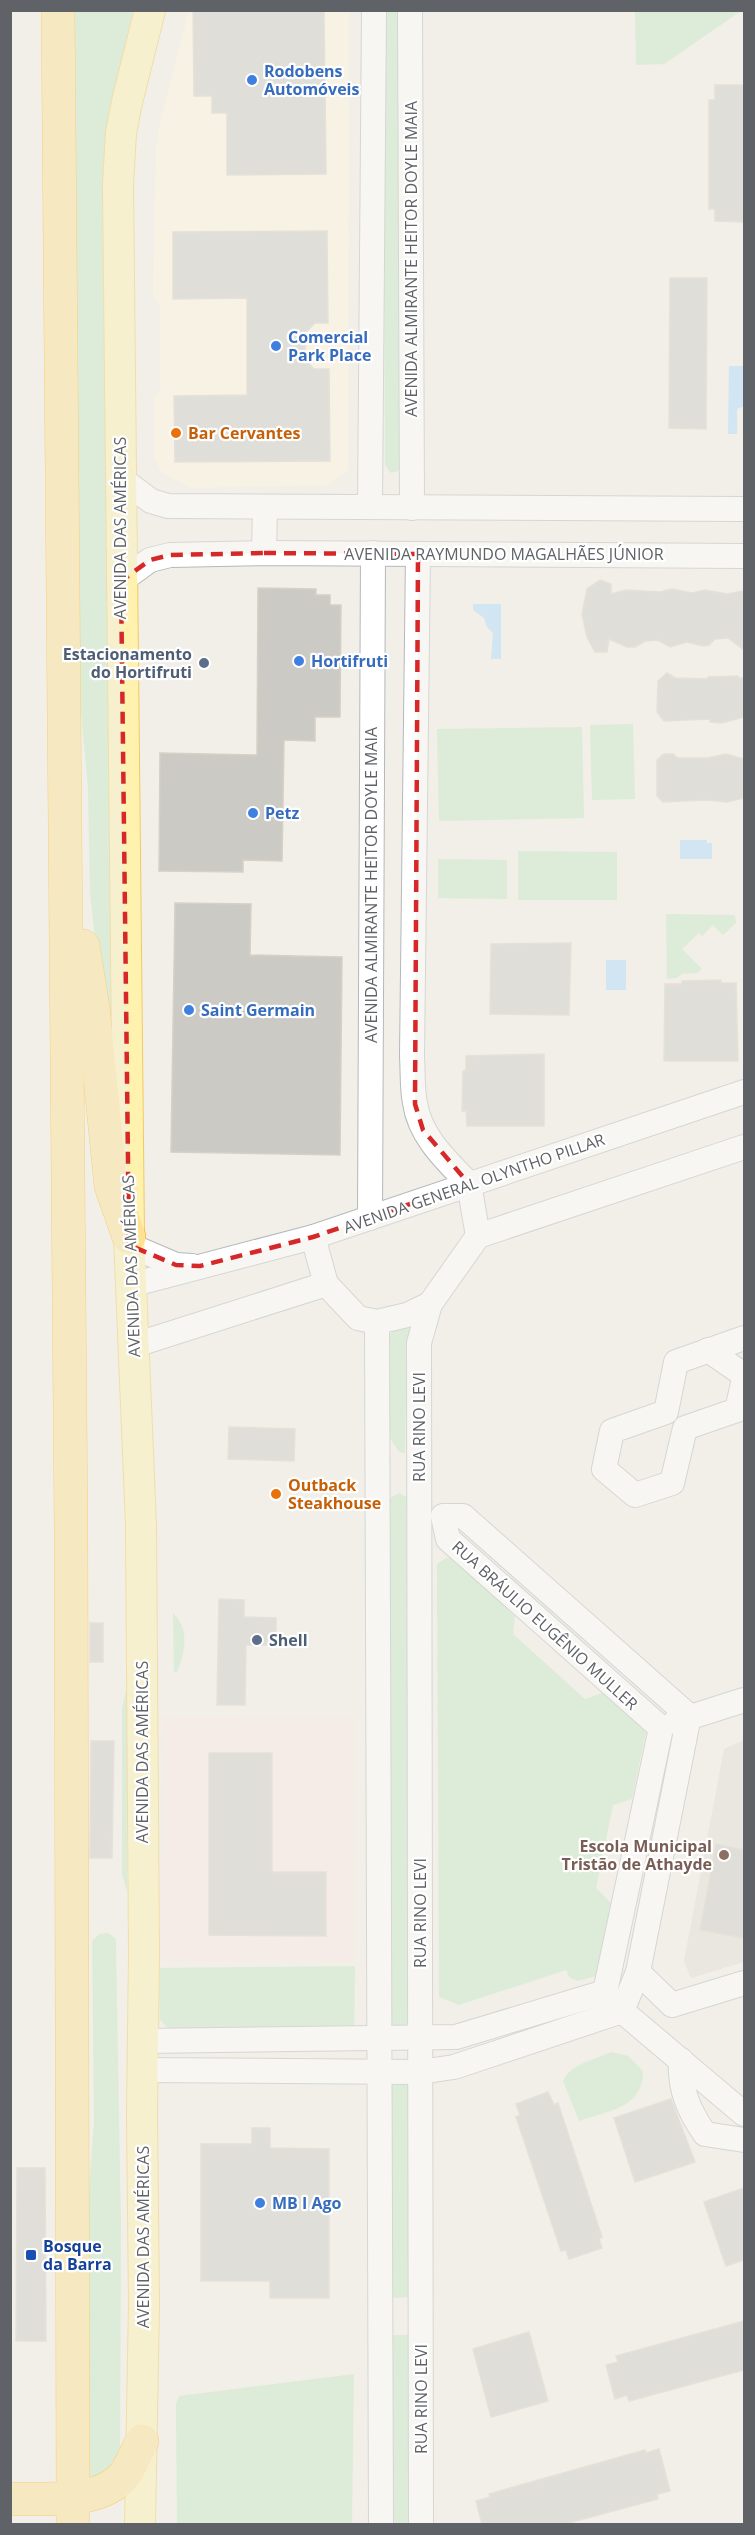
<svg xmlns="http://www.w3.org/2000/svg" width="755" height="2535" font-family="'Open Sans',sans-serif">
<rect width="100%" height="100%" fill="#f1efe8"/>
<polygon fill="#fef7e0" points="189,11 349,11 348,470 329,485 191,488 162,473 154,457 154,399 160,389 160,306 153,294 156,149 160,121"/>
<polygon fill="#e1ded6" points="744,1740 744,1962 691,1978 684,1961 724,1749"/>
<polygon fill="#fce8e6" points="162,1717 355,1718 354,1962 161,1961"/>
<g fill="#c5e8c5">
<polygon points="70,11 133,11 114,95 110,775 111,1046 99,973 90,894 88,787 75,650"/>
<polygon points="383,11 400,11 401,462 398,471 391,473 385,465"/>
<polygon points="635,11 635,10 741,11 664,64 636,65"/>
<polygon points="633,724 635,799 592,800 590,725"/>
<polygon points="582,727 584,818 439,821 437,729"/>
<polygon points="518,851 617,852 617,900 518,900"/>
<polygon points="438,859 507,860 507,899 438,898"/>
<polygon points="666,914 735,915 736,923 723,935 713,925 702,936 699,933 682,949 702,969 697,973 682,974 677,978 667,979"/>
<polygon points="413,1324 407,1339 405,1453 399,1452 387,1433 389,1336 394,1329"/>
<polygon points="399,1493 408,1498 409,2028 389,2029 388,1499"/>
<polygon points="452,1557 515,1616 513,1634 585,1699 605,1692 646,1732 632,1799 613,1805 596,1888 612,1904 596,1976 578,1981 570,1978 566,1970 459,2005 439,1997 437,1564 446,1558"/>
<path d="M173,1613C190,1629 185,1653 177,1672H174Z"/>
<polygon points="126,1692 127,1692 127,1891 122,1874 122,1708"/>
<polygon points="108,1933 116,1939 116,1949 121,2227 120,2460 113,2473 85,2481 89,2189 94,2122 92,1941 100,1934"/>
<polygon points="355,1966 354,2031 170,2032 160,2019 159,1968"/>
<path d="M612,2052L628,2056L643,2071C644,2108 607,2111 579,2121L563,2081C570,2064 596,2059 612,2052Z"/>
<polygon points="390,2084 409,2084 408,2297 390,2298"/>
<rect x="392" y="2335" width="19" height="189"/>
<polygon points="354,2374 352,2524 177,2524 176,2404 179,2396"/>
</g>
<g fill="#aadaff">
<polygon points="729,366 744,366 744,406 737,409 737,434 728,434"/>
<polygon points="473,604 501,604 501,659 491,659 493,633 487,627 484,618 473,610"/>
<polygon points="680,840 707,840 707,843 712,843 712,859 680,859"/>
<rect x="606" y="960" width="20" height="30"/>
</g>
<g fill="#cccac5" stroke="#d6d1c6" stroke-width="1.5">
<polygon points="193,10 324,10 326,174 227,175 227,113 212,113 212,96 194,96"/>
<polygon points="715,85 744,85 744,222 715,221 715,209 709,209 709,100 715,100"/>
<polygon points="327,231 328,323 315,323 305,333 305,359 314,369 329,369 330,461 175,462 174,396 247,395 247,298 173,299 173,232"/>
<polygon points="670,278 707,278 706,429 669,428"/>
<polygon points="600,580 611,584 611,594 626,590 660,592 672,589 692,593 705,590 727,594 744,591 744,650 728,638 715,639 709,645 703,646 687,642 670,647 658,640 645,641 635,647 627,647 609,639 607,652 595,652 587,637 582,614 587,589"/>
<polygon points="258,588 316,589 316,595 330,595 330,605 341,605 340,717 315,717 315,741 284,740 282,861 243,860 243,872 159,871 160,753 257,755"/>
<polygon points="667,673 675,678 708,679 708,677 738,676 738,678 744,678 744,717 722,723 710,722 710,719 664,721 657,712 658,681"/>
<polygon points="664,754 673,754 677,758 708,758 726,754 744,759 744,798 727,802 706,800 663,802 657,796 657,760"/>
<polygon points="175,903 251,904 250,955 342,957 340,1155 171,1152"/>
<polygon points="571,943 569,1015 490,1014 491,944"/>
<polygon points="721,980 720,983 736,983 738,1061 664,1061 665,984 682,984 682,981"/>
<polygon points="544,1054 544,1126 467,1126 466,1111 462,1111 463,1071 466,1070 466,1056"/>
<polygon points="229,1427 295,1429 294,1461 228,1459"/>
<polygon points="219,1599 244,1600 244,1617 276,1618 276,1645 246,1645 245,1705 217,1705"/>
<rect x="90" y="1623" width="13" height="39"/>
<polygon points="91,1741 114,1741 112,1858 90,1858"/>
<polygon points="209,1753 272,1753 272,1872 326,1872 326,1936 209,1935"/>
<polygon points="716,1844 744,1850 744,1938 700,1930"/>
<polygon points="548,2092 554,2105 558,2103 602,2237 599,2239 602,2248 569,2259 566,2250 561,2251 516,2117 520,2115 516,2104"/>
<polygon points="671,2099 695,2162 635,2182 614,2118"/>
<polygon points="252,2128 270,2128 270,2148 329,2149 329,2298 270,2298 270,2281 201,2281 201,2144 252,2144"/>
<polygon points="17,2168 45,2168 46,2341 16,2341"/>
<polygon points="744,2188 744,2260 726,2266 704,2202"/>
<polygon points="744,2321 744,2370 629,2401 627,2395 615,2399 606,2365 618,2362 616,2356"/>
<polygon points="529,2332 548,2401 491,2417 473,2349"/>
<polygon points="659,2449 670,2491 657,2494 658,2499 565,2524 482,2524 476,2501 490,2497 489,2494 645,2450 646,2453"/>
</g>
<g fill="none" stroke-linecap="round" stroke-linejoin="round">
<g stroke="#b5b8bc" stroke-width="26">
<g id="minor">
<polyline points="410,10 412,508"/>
<polyline points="120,478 151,501 168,506 744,509"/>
<polyline points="370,507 374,10"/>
<polyline points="264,553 265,507"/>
<path d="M418,554L412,1056C413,1072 412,1088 415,1103C420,1137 447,1161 469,1184"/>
<polyline points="121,581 150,560 170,555 264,553 744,556"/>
<polyline points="469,1184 478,1236"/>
<polyline points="370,1218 373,553"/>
<polyline points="313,1237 326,1284"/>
<polyline points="129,1245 176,1265 192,1266"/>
<polyline points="131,1285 313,1237 744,1092"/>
<polyline points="377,1322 381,2524"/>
<polyline points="744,1338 676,1362 666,1412 612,1431 604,1469 635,1495 672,1483 685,1428 737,1410 744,1379"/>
<polyline points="135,1345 326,1284 358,1318 377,1322 407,1315 430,1304 478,1236 744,1147"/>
<polyline points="708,1350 744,1375"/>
<polyline points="675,1722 744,1700"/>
<polyline points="638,1972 672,2005 744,1983"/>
<polyline points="605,1992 661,1728"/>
<polyline points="613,2000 622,2011 744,2114"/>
<polyline points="143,2041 456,2037 605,1992"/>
<path d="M681,2060C679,2089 689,2111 705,2134L744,2140"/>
<polyline points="142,2070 420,2072 454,2067 622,2011 638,1972 689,1716 463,1516 443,1516 448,1539 661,1728"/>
<polyline points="421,2524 419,1343 430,1304"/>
</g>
</g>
<g stroke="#f2c960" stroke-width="32">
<polyline id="major" points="140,2524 144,2305 142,2115 144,1953 141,1525 129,1237 118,184 121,133 127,102 150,10"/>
</g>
<g stroke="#f9ab00" stroke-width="34">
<g id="highway">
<polyline points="58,10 71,1527 73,2524"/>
<polyline points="83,946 93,1008 111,1186 129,1237"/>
<path d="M10,2499C46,2498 101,2505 125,2474C132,2464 137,2451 142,2441"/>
</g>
</g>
<use href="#minor" stroke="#fff" stroke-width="24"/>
<use href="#major" stroke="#fff2af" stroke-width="30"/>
<use href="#highway" stroke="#fde293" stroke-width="33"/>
</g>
<path d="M0 0H755V2535H0ZM264,553L418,554L415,1104L423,1130L469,1184L313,1237L200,1266L176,1265L129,1245L121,581L150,560L170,555Z" fill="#f1efe8" fill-opacity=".55" fill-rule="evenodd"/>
<path fill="none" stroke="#d62828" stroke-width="4.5" stroke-dasharray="12 8" stroke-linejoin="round" d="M264,553L418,554L415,1104L423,1130L469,1184L313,1237L200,1266L176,1265L129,1245L121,581L150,560L170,555Z"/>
<g fill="#3f7fe0" stroke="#fff" stroke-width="2">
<circle cx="252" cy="80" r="6"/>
<circle cx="276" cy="346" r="6"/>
<circle cx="299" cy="661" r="6"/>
<circle cx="253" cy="813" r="6"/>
<circle cx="189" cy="1010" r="6"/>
<circle cx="260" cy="2203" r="6"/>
</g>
<g fill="#e8710a" stroke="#fff" stroke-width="2">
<circle cx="176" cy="433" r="6"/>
<circle cx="276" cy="1494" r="6"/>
</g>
<g fill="#5c6f8a" stroke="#fff" stroke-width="2">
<circle cx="204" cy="663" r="6"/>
<circle cx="257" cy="1640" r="6"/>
</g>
<circle fill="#8d6e63" stroke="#fff" stroke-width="2" cx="724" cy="1855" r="6"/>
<rect fill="#1a4fb4" stroke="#fff" stroke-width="2" x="25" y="2249" width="12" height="12" rx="3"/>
<g text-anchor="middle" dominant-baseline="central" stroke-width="4.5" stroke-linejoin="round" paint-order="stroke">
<g font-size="16" font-weight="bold" fill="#366cbe" stroke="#fff" text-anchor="start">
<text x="264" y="71">Rodobens<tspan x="264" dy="18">Automóveis</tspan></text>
<text x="288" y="337">Comercial<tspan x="288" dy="18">Park Place</tspan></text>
<text x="311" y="661">Hortifruti</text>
<text x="265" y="813">Petz</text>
<text x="201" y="1010">Saint Germain</text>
<text x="272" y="2203">MB I Ago</text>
</g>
<g font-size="16" fill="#5f6368" stroke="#fff">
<text transform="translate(411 259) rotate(-90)">AVENIDA ALMIRANTE HEITOR DOYLE MAIA</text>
<text transform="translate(120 528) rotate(-90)">AVENIDA DAS AMÉRICAS</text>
<text x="504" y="554">AVENIDA RAYMUNDO MAGALHÃES JÚNIOR</text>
<text transform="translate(371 885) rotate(-90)">AVENIDA ALMIRANTE HEITOR DOYLE MAIA</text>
<text transform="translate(474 1183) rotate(-19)">AVENIDA GENERAL OLYNTHO PILLAR</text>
<text transform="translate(131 1266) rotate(-92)">AVENIDA DAS AMÉRICAS</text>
<text transform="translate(419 1427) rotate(-90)">RUA RINO LEVI</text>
<text transform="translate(545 1625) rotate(42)">RUA BRÁULIO EUGÊNIO MULLER</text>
<text transform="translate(142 1752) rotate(-90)">AVENIDA DAS AMÉRICAS</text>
<text transform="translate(420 1913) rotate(-90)">RUA RINO LEVI</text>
<text transform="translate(143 2237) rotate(-90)">AVENIDA DAS AMÉRICAS</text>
<text transform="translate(421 2399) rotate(-90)">RUA RINO LEVI</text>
</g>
<g font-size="16" font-weight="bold" fill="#c56008" stroke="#fff" text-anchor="start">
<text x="188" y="433">Bar Cervantes</text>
<text x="288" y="1485">Outback<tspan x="288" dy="18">Steakhouse</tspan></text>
</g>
<g font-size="16" font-weight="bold" fill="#4e5e75" stroke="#fff" text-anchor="end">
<text x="192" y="654">Estacionamento<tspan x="192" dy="18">do Hortifruti</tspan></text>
<text x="269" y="1640" text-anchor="start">Shell</text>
</g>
<g font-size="16" font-weight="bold" fill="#785e54" stroke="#fff" text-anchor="end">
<text x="712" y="1846">Escola Municipal<tspan x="712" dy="18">Tristão de Athayde</tspan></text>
</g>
<g font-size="16" font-weight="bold" fill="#164399" stroke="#fff" text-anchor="start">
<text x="43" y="2246">Bosque<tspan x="43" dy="18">da Barra</tspan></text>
</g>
</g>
<rect width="755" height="2535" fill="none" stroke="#5f6368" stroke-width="24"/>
</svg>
